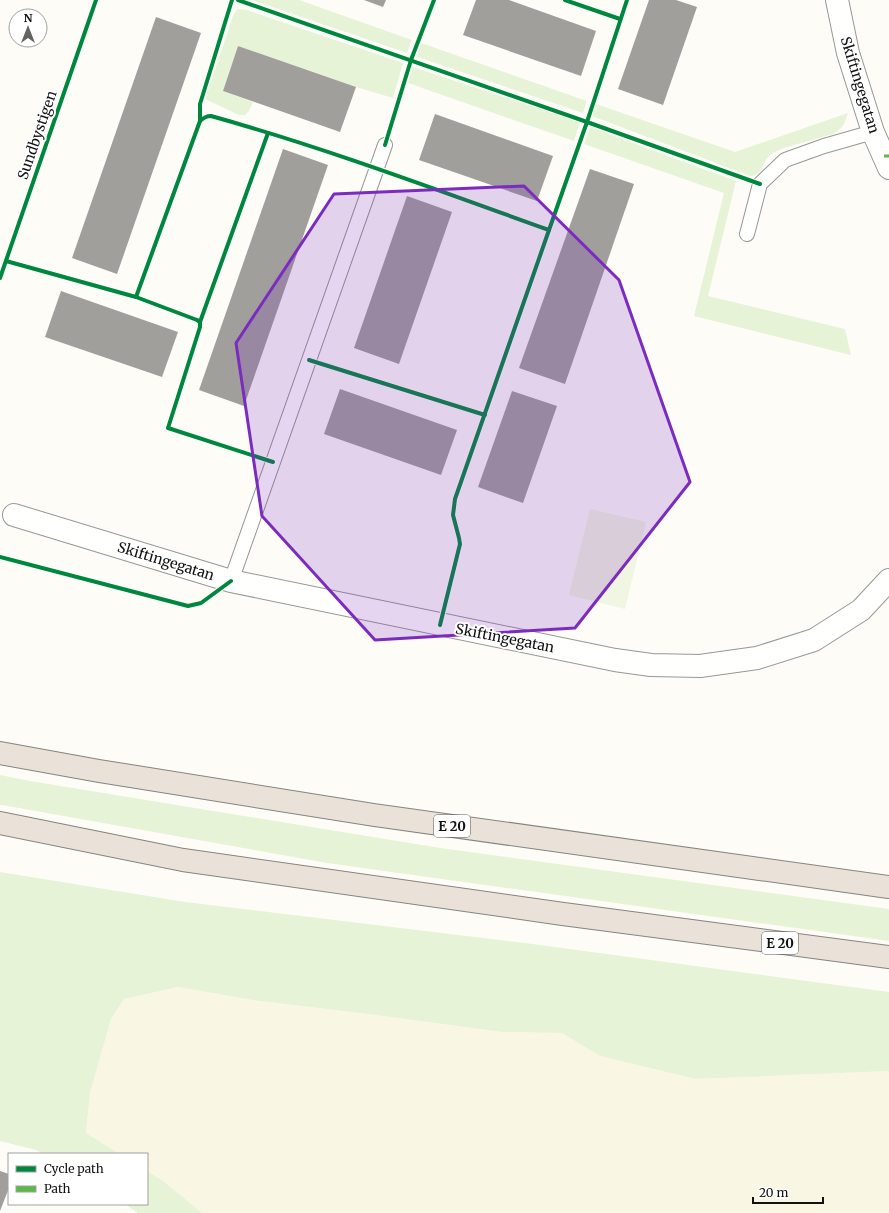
<svg xmlns="http://www.w3.org/2000/svg" width="889" height="1213" font-family="Merriweather,serif">
<rect width="100%" height="100%" fill="#fdfcf7"/>
<polygon fill="#f9f7e4" points="178,987 252,1000 368,1014 502,1032 563,1033 600,1056 695,1079 889,1071 889,1213 202,1213 163,1181 147,1171 147,1154 120,1154 86,1133 90,1093 111,1019 124,999"/>
<g fill="#e7f3d7">
<polygon points="252,0 299,0 412,40 407,53"/>
<polygon points="237,9 247,10 403,63 393,98 356,87 238,46 223,91 253,102 249,111 245,115 239,115 205,99 233,16"/>
<polygon points="421,43 587,101 583,113 417,57"/>
<polygon points="413,67 580,122 574,141 408,83"/>
<path d="M596,104L735,152L848,113L844,124L841,128L833,134L784,148C779,150 774,152 769,156C761,164 763,176 750,176L592,116Z"/>
<polygon points="590,127 736,181 708,296 845,329 851,355 694,316 724,193 584,144"/>
<polygon points="0,775 30,781 440,848 889,909 889,941 327,863 2,805 0,805"/>
<polygon points="0,872 185,902 525,943 889,992 889,1071 695,1079 600,1056 562,1033 502,1032 368,1014 252,1000 178,987 124,999 111,1019 90,1093 86,1133 120,1154 44,1154 36,1150 0,1141"/>
<polygon points="147,1171 163,1181 202,1213 138,1213 125,1204 147,1204"/>
</g>
<polygon fill="#f0f6e1" points="590,509 646,522 625,609 569,595"/>
<g fill="#a19f9c">
<polygon points="364,0 386,0 383,7"/>
<polygon points="476,0 509,0 596,31 581,76 463,35"/>
<polygon points="649,0 676,0 697,7 663,105 618,89"/>
<polygon points="156,17 201,33 117,274 72,258"/>
<polygon points="238,46 356,87 340,132 223,91"/>
<polygon points="435,114 553,156 537,201 419,160"/>
<polygon points="283,149 328,165 244,406 199,390"/>
<polygon points="590,169 634,184 565,384 519,368"/>
<polygon points="407,196 452,212 399,364 354,348"/>
<polygon points="61,291 178,332 162,377 45,337"/>
<polygon points="340,389 457,430 441,475 324,434"/>
<polygon points="512,391 557,406 523,503 478,487"/>
<polygon points="0,1171 9,1174 9,1188 0,1211"/>
</g>
<g fill="none" stroke-linecap="round" stroke-linejoin="round">
<g stroke="#979795" stroke-width="16">
<g id="service">
<polyline points="747,234 760,184 785,160 824,146 873,132"/>
<polyline points="231,581 385,145"/>
</g>
</g>
<g stroke="#979795" stroke-width="24">
<g id="minor">
<polyline points="837,0 848,53 873,132 889,168"/>
<polyline points="14,515 231,581 615,660 651,665 700,666 757,658 814,640 861,610 889,580"/>
</g>
</g>
<g stroke="#858482" stroke-width="24">
<g id="motorway">
<polyline points="0,753 99,771 374,815 889,887"/>
<polyline points="0,823 183,860 563,914 889,957"/>
</g>
</g>
<use href="#service" stroke="#fffffe" stroke-width="14"/>
<use href="#minor" stroke="#fffffe" stroke-width="22"/>
<use href="#motorway" stroke="#eae1d8" stroke-width="22"/>
<polyline stroke="#58b947" stroke-width="3" stroke-dasharray="6 3" stroke-linecap="butt" points="884,156 889,156"/>
<g stroke="#fff" stroke-width="6">
<g id="cycleway">
<polyline points="232,0 200,104 200,121 136,297 197,320 200,322 200,327 168,428 273,462"/>
<polyline points="238,0 587,122 760,184"/>
<polyline points="565,0 620,19"/>
<path d="M200,121C203,118 206,116 211,116C326,148 437,190 549,230L455,499L453,515L459,538L460,544L440,625"/>
<polyline points="385,145 411,60 434,0"/>
<polyline points="549,230 587,122 627,0"/>
<polyline points="6,261 136,297"/>
<polyline points="0,278 96,0"/>
<polyline points="200,322 268,133"/>
<polyline points="309,360 485,415"/>
<polyline points="0,557 188,606 201,603 231,581"/>
</g>
</g>
<use href="#cycleway" stroke="#00873e" stroke-width="4"/>
</g>
<path fill="#7b2cbf" fill-opacity="0.2" stroke="#7b2cbf" stroke-width="3" stroke-linejoin="round" d="M524,186L619,280L690,482L575,628L375,640L262,516L236,343L334,194Z"/>
<g text-anchor="middle" dominant-baseline="central" stroke-width="4" stroke-linejoin="round" paint-order="stroke">
<g fill="#fff" stroke="#585858" stroke-width="1">
<rect x="434" y="815" width="36" height="22" rx="3"/>
<rect x="762" y="932" width="36" height="22" rx="3"/>
</g>
<g font-size="13" font-weight="bold" fill="#111">
<text x="452" y="826">E 20</text>
<text x="780" y="943">E 20</text>
</g>
<g font-size="14" fill="#111" stroke="#fff">
<text transform="translate(860 85) rotate(73)">Skiftingegatan</text>
<text transform="translate(37 135) rotate(-71)">Sundbystigen</text>
<text transform="translate(166 561) rotate(17)">Skiftingegatan</text>
<text transform="translate(505 638) rotate(11)">Skiftingegatan</text>
</g>
</g>
<rect x="8" y="1153" width="140" height="52" fill="#ffffff" stroke="#a0a0a0"/>
<rect x="16" y="1166" width="20" height="6" fill="#00873e" stroke="#a0a0a0"/>
<text x="44" y="1173" font-size="12" fill="#111111">Cycle path</text>
<rect x="16" y="1186" width="20" height="6" fill="#58b947" stroke="#a0a0a0"/>
<text x="44" y="1193" font-size="12" fill="#111111">Path</text>
<g transform="translate(28 28)"><circle r="19" fill="#ffffff" stroke="#a0a0a0"/>
<path d="M0-3L7 15L0 10L-7 15Z" fill="#646362"/>
<text y="-6" font-size="11" font-weight="bold" text-anchor="middle" fill="#111111">N</text>
</g>
<path d="M753 1197v6h70v-6" fill="none" stroke="#111111" stroke-width="2"/>
<text x="759" y="1197" font-size="12" fill="#111111" stroke="#ffffff" stroke-width="3" paint-order="stroke">20 m</text>
</svg>
